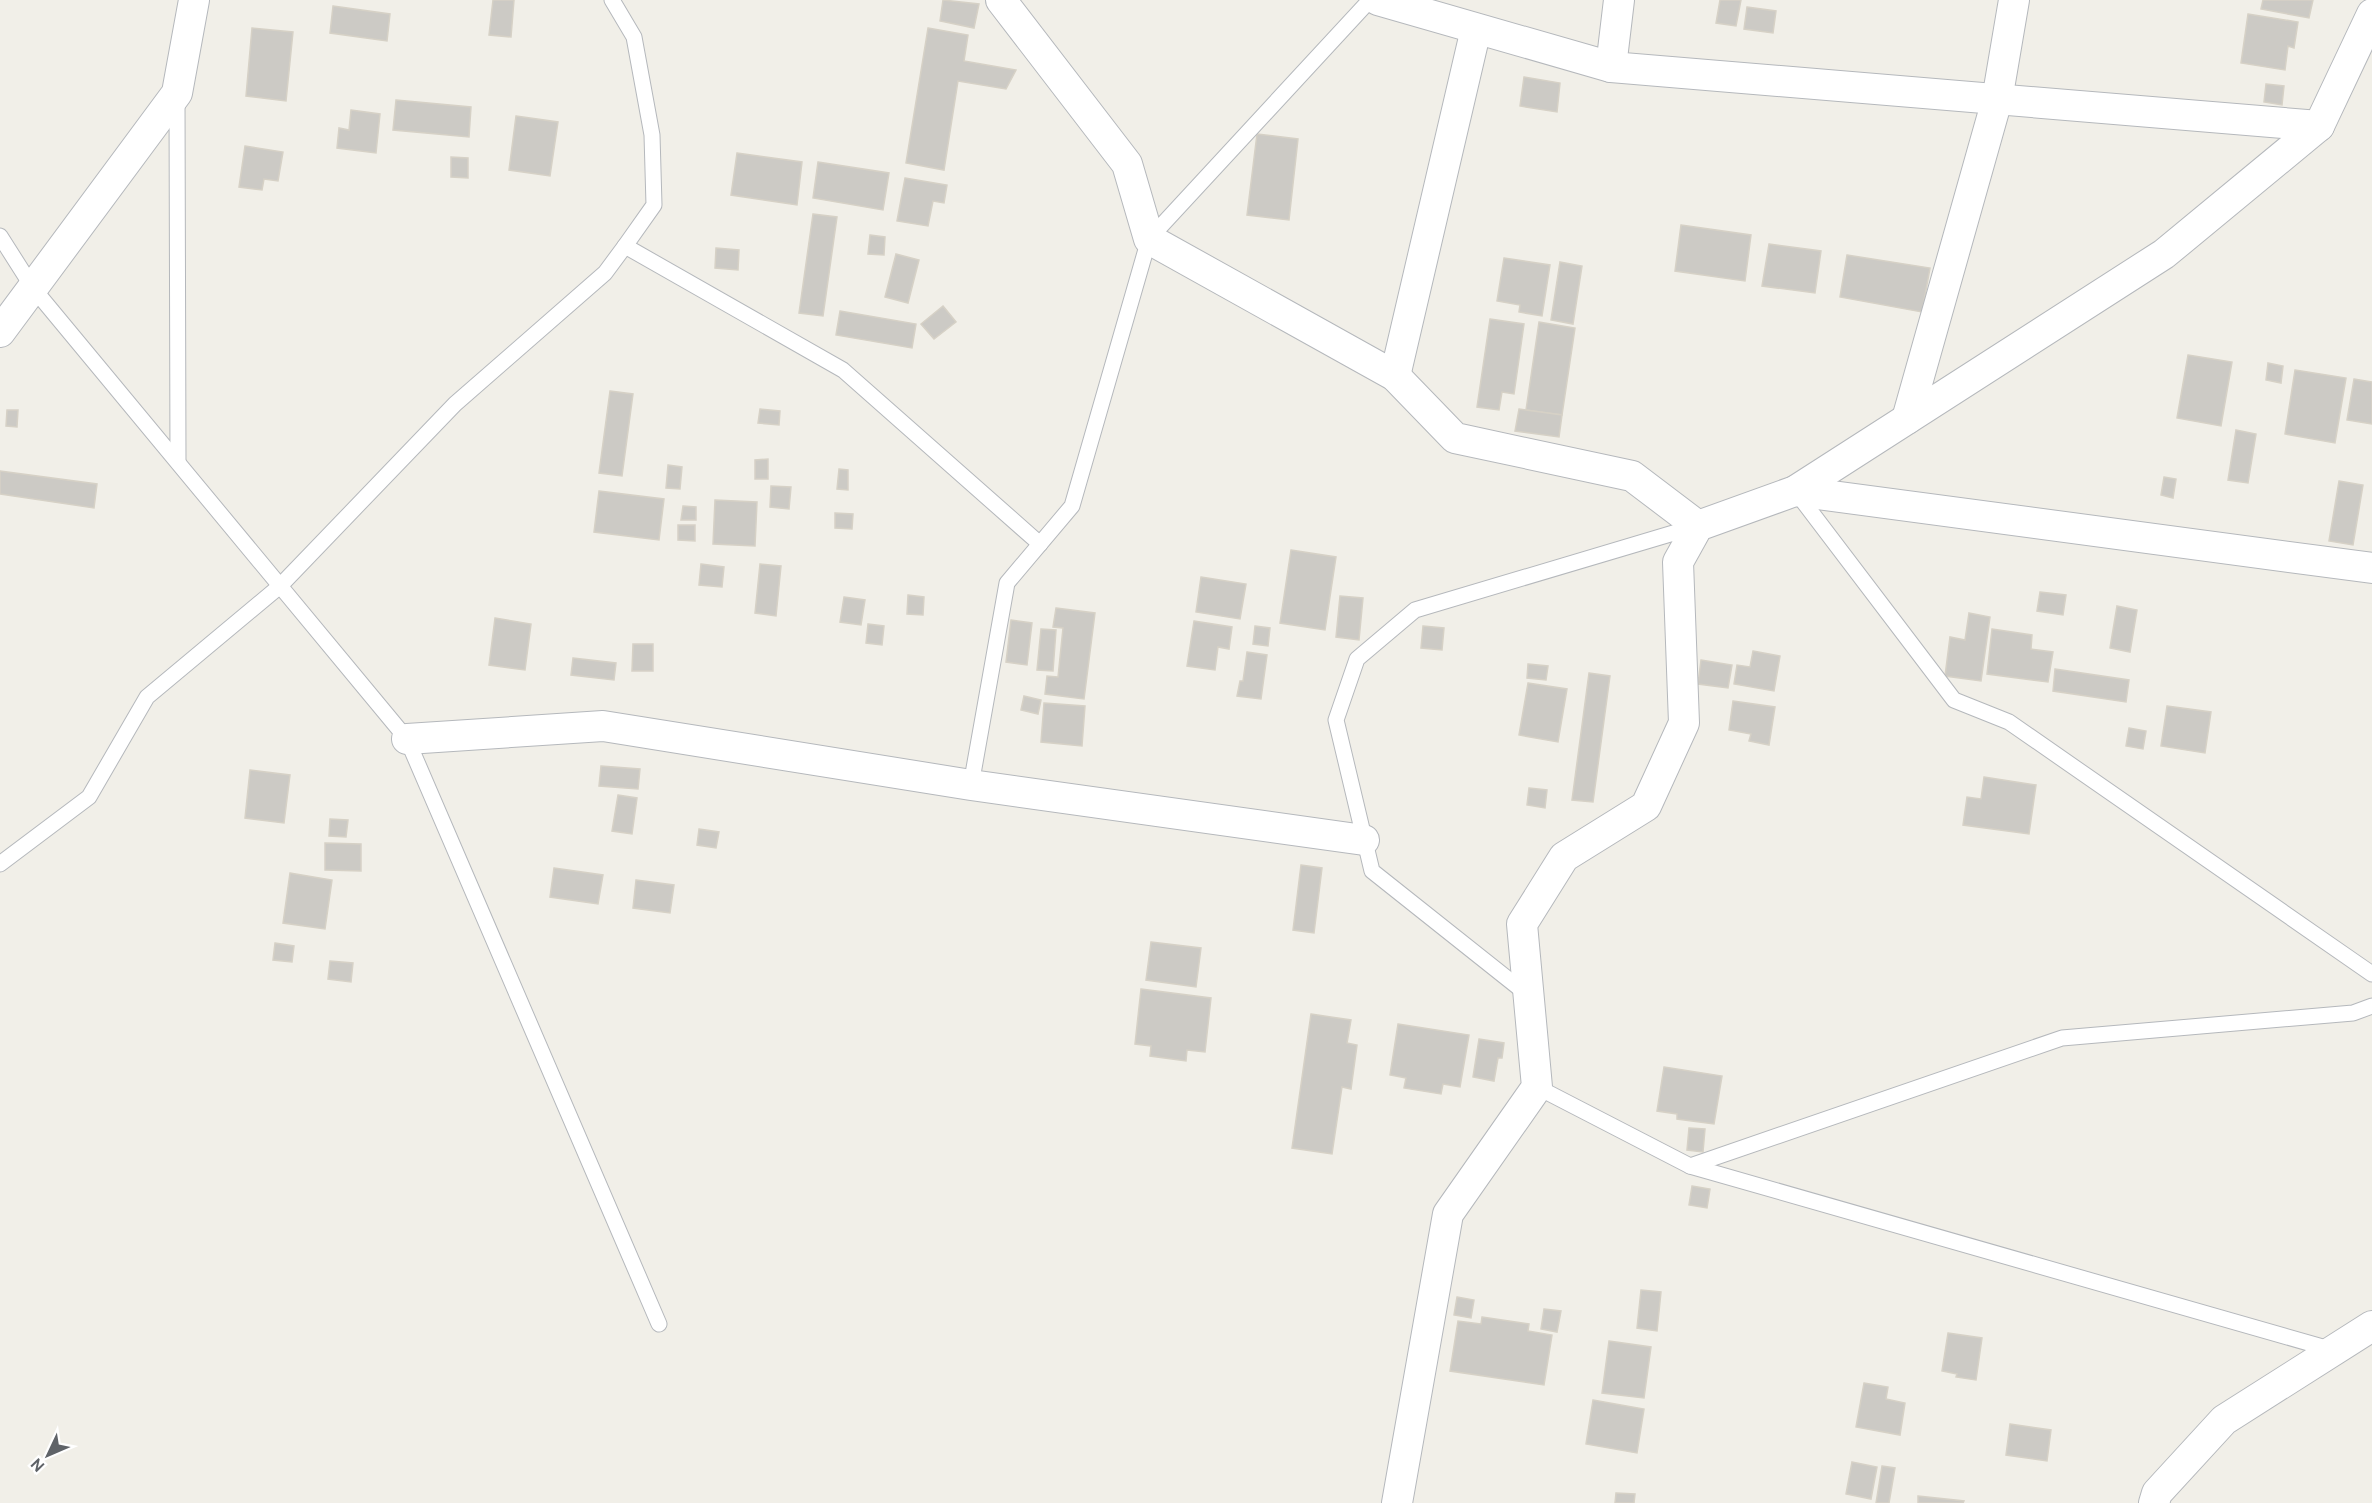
<svg xmlns="http://www.w3.org/2000/svg" width="2372" height="1503" font-family="Cabin,sans-serif">
<rect width="100%" height="100%" fill="#f1efe8"/>
<g fill="#cccac5" stroke="#d6d1c6" stroke-width="1.5">
<polygon points="493,0 514,0 511,37 489,35"/>
<polygon points="943,0 979,4 974,28 940,21"/>
<polygon points="1720,0 1741,0 1736,26 1716,23"/>
<polygon points="2263,0 2313,0 2309,18 2261,9"/>
<polygon points="333,6 390,14 387,41 330,33"/>
<polygon points="1747,7 1776,11 1773,33 1744,29"/>
<polygon points="2248,14 2298,22 2294,48 2288,46 2285,70 2241,63"/>
<polygon points="252,28 293,32 286,101 246,96"/>
<polygon points="928,28 968,35 964,61 1016,70 1006,89 958,81 944,170 906,163"/>
<polygon points="1524,77 1560,83 1557,112 1520,106"/>
<polygon points="2266,84 2284,86 2282,105 2264,102"/>
<polygon points="396,100 471,107 469,137 393,130"/>
<polygon points="351,110 380,114 376,153 337,148 339,128 349,130"/>
<polygon points="516,116 558,122 550,176 509,170"/>
<polygon points="1257,134 1298,139 1289,220 1247,215"/>
<polygon points="245,146 283,152 278,181 264,179 262,190 239,187"/>
<polygon points="737,153 802,162 797,205 731,195"/>
<polygon points="451,157 468,158 468,178 451,177"/>
<polygon points="818,162 889,173 883,210 813,198"/>
<polygon points="905,178 947,185 944,203 933,201 928,226 897,221"/>
<polygon points="813,214 837,217 823,316 799,313"/>
<polygon points="1681,225 1751,235 1745,281 1675,271"/>
<polygon points="870,235 885,237 884,255 868,254"/>
<polygon points="1769,244 1821,251 1815,293 1762,286"/>
<polygon points="716,248 739,250 738,270 715,268"/>
<polygon points="896,254 919,260 908,303 885,297"/>
<polygon points="1847,255 1930,268 1922,312 1840,297"/>
<polygon points="1504,258 1550,265 1542,316 1519,312 1520,305 1497,301"/>
<polygon points="1560,262 1582,266 1573,324 1551,320"/>
<polygon points="943,306 956,322 934,339 921,324"/>
<polygon points="840,311 916,324 912,348 836,335"/>
<polygon points="1490,319 1524,324 1514,394 1502,392 1499,410 1477,407"/>
<polygon points="1539,322 1575,328 1562,415 1526,410"/>
<polygon points="2188,355 2232,362 2221,426 2177,418"/>
<polygon points="2268,363 2283,366 2281,383 2266,380"/>
<polygon points="2295,370 2346,378 2335,443 2285,434"/>
<polygon points="2354,379 2372,382 2372,424 2347,420"/>
<polygon points="610,391 633,394 622,476 599,473"/>
<polygon points="760,409 780,411 779,425 758,423"/>
<polygon points="1519,409 1562,415 1559,437 1515,431"/>
<polygon points="7,410 18,410 17,427 6,426"/>
<polygon points="2236,430 2256,434 2248,483 2228,480"/>
<polygon points="768,459 768,479 755,479 755,460"/>
<polygon points="668,465 682,467 680,489 666,488"/>
<polygon points="839,469 848,470 848,490 837,489"/>
<polygon points="0,471 97,484 94,508 0,494"/>
<polygon points="2164,477 2176,479 2173,498 2161,495"/>
<polygon points="2339,481 2363,485 2353,545 2329,541"/>
<polygon points="771,486 791,487 789,509 770,507"/>
<polygon points="599,491 664,499 659,540 594,532"/>
<polygon points="715,500 757,502 755,546 713,544"/>
<polygon points="683,506 696,507 696,520 681,520"/>
<polygon points="835,513 853,514 852,529 835,528"/>
<polygon points="678,525 695,525 695,541 678,540"/>
<polygon points="1291,550 1336,557 1325,630 1280,623"/>
<polygon points="701,564 724,567 722,587 699,585"/>
<polygon points="760,564 781,566 776,616 755,613"/>
<polygon points="1201,577 1246,584 1240,619 1196,612"/>
<polygon points="2040,592 2066,595 2063,615 2037,611"/>
<polygon points="908,595 924,597 923,615 907,614"/>
<polygon points="1340,596 1363,598 1359,640 1336,637"/>
<polygon points="844,597 865,600 861,625 840,622"/>
<polygon points="2117,606 2137,610 2130,652 2110,648"/>
<polygon points="1056,608 1095,613 1084,699 1045,694 1047,676 1058,677 1063,628 1053,627"/>
<polygon points="1969,613 1990,617 1981,681 1945,676 1950,637 1965,640"/>
<polygon points="495,618 531,624 525,670 489,665"/>
<polygon points="1011,620 1032,623 1027,665 1006,662"/>
<polygon points="1194,621 1232,627 1229,649 1218,647 1215,670 1187,666"/>
<polygon points="868,624 884,626 882,645 866,643"/>
<polygon points="1255,626 1270,628 1268,646 1253,644"/>
<polygon points="1423,626 1444,628 1442,650 1421,648"/>
<polygon points="1041,629 1056,630 1053,671 1037,670"/>
<polygon points="1992,629 2032,635 2031,649 2053,652 2048,682 1987,674"/>
<polygon points="633,644 653,644 653,671 632,671"/>
<polygon points="1753,651 1780,656 1774,691 1734,684 1737,665 1750,667"/>
<polygon points="1247,652 1267,655 1261,699 1237,696 1240,681 1243,681"/>
<polygon points="573,658 616,663 614,680 571,675"/>
<polygon points="1701,660 1732,665 1728,688 1698,684"/>
<polygon points="1528,664 1548,666 1546,680 1527,678"/>
<polygon points="2055,669 2129,680 2126,702 2053,691"/>
<polygon points="1589,673 1610,676 1593,802 1572,800"/>
<polygon points="1528,683 1567,689 1558,742 1519,735"/>
<polygon points="1024,696 1041,700 1038,714 1021,710"/>
<polygon points="1733,701 1775,707 1769,745 1749,741 1751,734 1729,730"/>
<polygon points="1044,703 1085,706 1082,746 1041,742"/>
<polygon points="2167,706 2211,712 2205,753 2161,746"/>
<polygon points="2129,728 2146,731 2143,749 2126,746"/>
<polygon points="601,766 640,769 638,789 599,786"/>
<polygon points="250,770 290,775 284,823 245,818"/>
<polygon points="1984,777 2036,785 2029,834 1963,825 1967,797 1981,799"/>
<polygon points="1529,788 1547,790 1545,808 1527,805"/>
<polygon points="618,795 637,798 632,834 612,831"/>
<polygon points="330,819 348,820 346,837 329,836"/>
<polygon points="699,829 719,832 716,848 697,845"/>
<polygon points="325,843 361,844 361,871 325,870"/>
<polygon points="1301,865 1322,868 1314,933 1293,930"/>
<polygon points="554,868 603,875 598,904 550,897"/>
<polygon points="290,873 332,880 325,929 283,923"/>
<polygon points="636,880 674,885 670,913 633,908"/>
<polygon points="1151,942 1201,948 1196,987 1146,980"/>
<polygon points="275,943 294,946 292,962 273,960"/>
<polygon points="330,961 353,963 351,982 328,979"/>
<polygon points="1141,989 1211,998 1205,1052 1187,1050 1186,1061 1150,1056 1151,1046 1135,1044"/>
<polygon points="1311,1014 1351,1020 1347,1043 1357,1045 1351,1089 1342,1087 1332,1154 1292,1148"/>
<polygon points="1398,1024 1469,1035 1460,1087 1443,1084 1441,1094 1404,1088 1406,1078 1390,1075"/>
<polygon points="1479,1039 1504,1043 1502,1058 1498,1058 1494,1081 1473,1077"/>
<polygon points="1664,1067 1722,1076 1714,1124 1677,1119 1677,1114 1657,1111"/>
<polygon points="1689,1128 1705,1129 1703,1152 1687,1150"/>
<polygon points="1692,1186 1710,1189 1707,1208 1689,1205"/>
<polygon points="1641,1290 1661,1292 1657,1331 1637,1328"/>
<polygon points="1457,1297 1474,1300 1471,1318 1454,1315"/>
<polygon points="1544,1309 1561,1311 1557,1332 1541,1329"/>
<polygon points="1482,1317 1529,1324 1528,1331 1552,1335 1544,1385 1450,1371 1458,1321 1481,1324"/>
<polygon points="1948,1333 1982,1338 1976,1380 1956,1377 1957,1374 1942,1371"/>
<polygon points="1609,1341 1651,1347 1644,1398 1602,1393"/>
<polygon points="1864,1383 1888,1387 1886,1399 1905,1403 1900,1435 1856,1427"/>
<polygon points="1593,1400 1644,1409 1637,1453 1586,1444"/>
<polygon points="2010,1424 2051,1430 2047,1461 2006,1455"/>
<polygon points="1852,1462 1877,1467 1871,1499 1846,1494"/>
<polygon points="1882,1466 1895,1468 1889,1503 1876,1503"/>
<polygon points="1616,1493 1635,1494 1634,1503 1615,1503"/>
<polygon points="1918,1496 1964,1501 1963,1503 1918,1503"/>
</g>
<g fill="none" stroke-linecap="round" stroke-linejoin="round">
<g stroke="#b5b8bc" stroke-width="17">
<g id="service">
<polyline points="177,99 178,462"/>
<polyline points="0,236 33,288 407,739 659,1324"/>
<polyline points="625,246 843,370 1040,544"/>
<polyline points="1796,492 1954,700 2009,722 2372,974"/>
<polyline points="971,785 1007,583 1072,506 1149,239 1370,0"/>
<polyline points="0,864 89,797 147,697 280,586 455,404 605,273 625,246 654,205 652,135 634,37 612,0"/>
<polyline points="1528,995 1372,871 1336,720 1357,659 1415,610 1697,526"/>
<polyline points="1537,1087 1690,1166 2062,1038 2353,1013 2372,1006"/>
<polyline points="1690,1166 2333,1350"/>
</g>
</g>
<g stroke="#b5b8bc" stroke-width="32">
<g id="minor">
<polyline points="1001,0 1127,164 1149,239 1395,376 1455,438 1632,476 1698,526"/>
<polyline points="1378,0 1611,67 2319,126"/>
<polyline points="1611,67 1619,0"/>
<polyline points="0,332 177,93 194,0"/>
<polyline points="1395,376 1476,29"/>
<polyline points="1907,419 1997,100 2014,0"/>
<polyline points="1795,491 2372,568"/>
<polyline points="407,739 603,726 971,785 1364,840"/>
<polyline points="1397,1503 1448,1214 1537,1087 1522,924 1564,857 1646,806 1684,723 1678,562 1698,526 1795,491 2164,254 2319,126 2372,14"/>
<polyline points="2154,1503 2157,1493 2224,1420 2372,1326"/>
</g>
</g>
<use href="#service" stroke="#fff" stroke-width="15"/>
<use href="#minor" stroke="#fff" stroke-width="30"/>
</g>
<g transform="translate(48 1455) rotate(226)" stroke="#ffffff" stroke-width="4.5" paint-order="stroke">
<path d="M0-4.5L10 22L0 15L-10 22Z" fill="#5f6368"/>
<text y="-9" font-size="16" font-weight="bold" text-anchor="middle" fill="#5f6368">N</text>
</g>
</svg>
